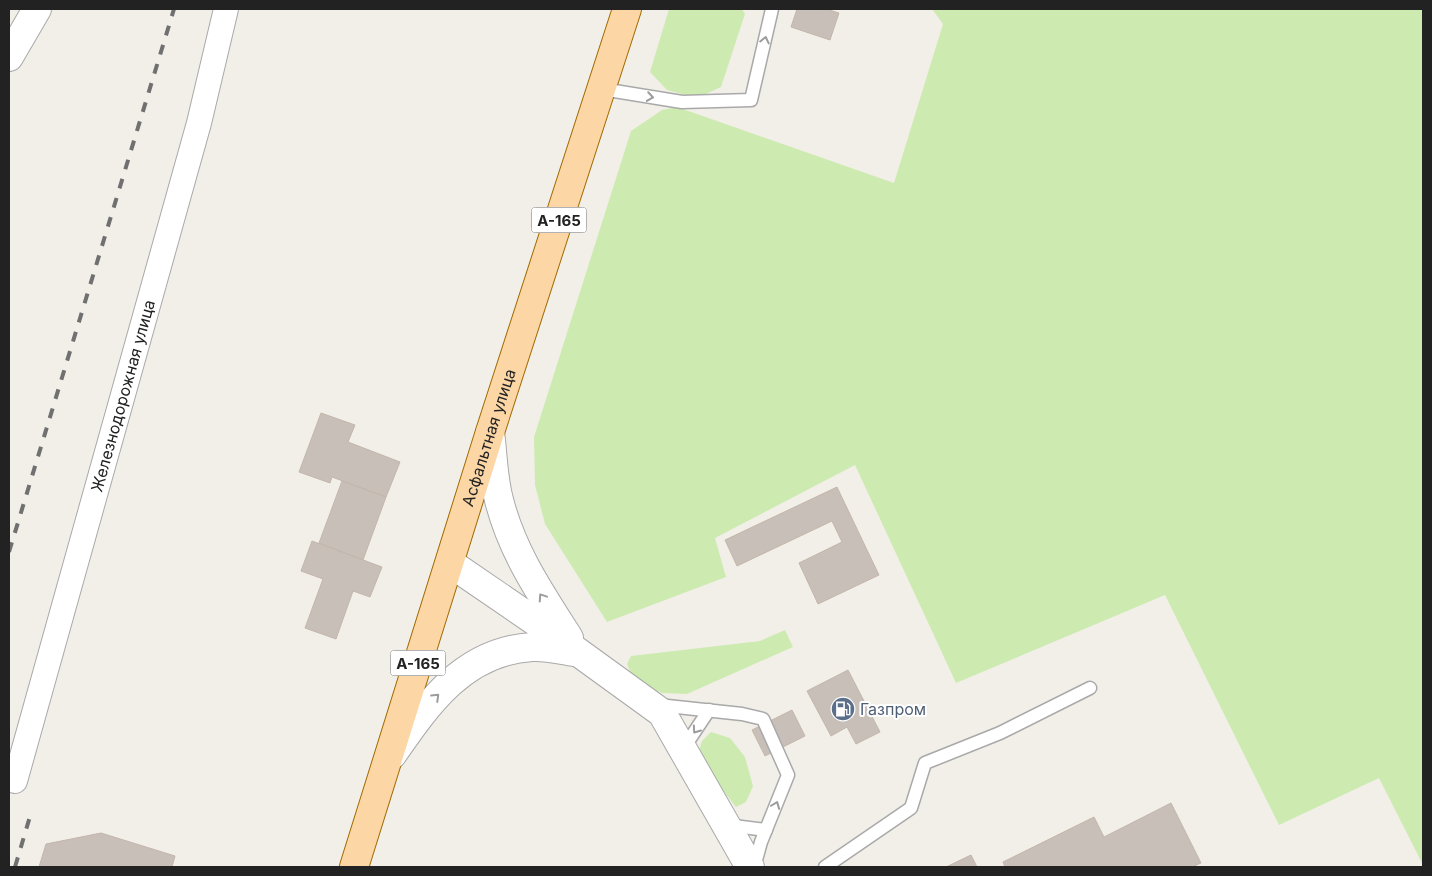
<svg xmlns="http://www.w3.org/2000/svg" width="1432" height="876" font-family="Inter,sans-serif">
<rect width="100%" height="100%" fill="#f2efe9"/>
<g fill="#cdebb0">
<polygon points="669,9 742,9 745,14 721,87 697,98 667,90 650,72"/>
<polygon points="932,9 1423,9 1423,865 1379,778 1279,825 1165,595 956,683 855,465 715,538 726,577 607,622 545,524 535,485 534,437 631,131 662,110 677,107 894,183 943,24"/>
<polygon points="785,630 793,647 687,694 662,693 633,679 627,664 631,656 760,641"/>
<polygon points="711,732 730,738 745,757 753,786 746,802 736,807 697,757 702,741"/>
</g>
<g fill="#c7bfb8" stroke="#c4b6ab">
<polygon points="797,9 826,9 839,13 830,40 791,27"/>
<polygon points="321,413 355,425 348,442 400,462 386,497 332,477 330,483 299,472"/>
<polygon points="342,481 386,497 363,560 319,543"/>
<polygon points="837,487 879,575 818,604 799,563 842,542 832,521 737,566 725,540"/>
<polygon points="312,541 382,567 370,597 353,591 336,639 305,628 323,579 301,571"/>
<polygon points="848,670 880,732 856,744 847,727 831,736 807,691"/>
<polygon points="792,710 805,736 765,756 752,730"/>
<polygon points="1171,803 1201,863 1192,867 1005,867 1003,862 1094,817 1104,837"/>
<polygon points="101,833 175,856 172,867 39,867 46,844"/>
<polygon points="971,855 977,867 946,867"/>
</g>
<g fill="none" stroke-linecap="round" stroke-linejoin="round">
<g stroke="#a9a9a9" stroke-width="15">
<g id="service">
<polyline points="602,89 682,102 751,100 772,9"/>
<polyline points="658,705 742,714 763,719 788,775 761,842 754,867"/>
<polyline points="683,749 709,710"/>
<polyline points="726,825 766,830"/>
<polyline points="825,867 911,808 925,763 1000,733 1090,688"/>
</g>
</g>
<g stroke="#a9a9a9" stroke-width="26">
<g id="minor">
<path id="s1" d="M15,781L199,123L226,9"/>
</g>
</g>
<g stroke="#a9a9a9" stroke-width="30">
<g id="tertiary">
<polyline points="9,57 37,9"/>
<path d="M490,432C493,454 493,478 499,500C512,552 541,594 569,638"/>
<polyline points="450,563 542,626 662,713 750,867"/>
<path d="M392,755C428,703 464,651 532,647C546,646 561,650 574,652"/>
</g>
</g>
<g stroke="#a06b00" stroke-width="30">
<g id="primary">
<path id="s2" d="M354,867L490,432L627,9"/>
</g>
</g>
<use href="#service" stroke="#fff" stroke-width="12"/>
<use href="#minor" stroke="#fff" stroke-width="24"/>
<use href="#tertiary" stroke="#fff" stroke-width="28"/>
<use href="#primary" stroke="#fcd6a4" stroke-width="28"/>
<g stroke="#707070" stroke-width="4" stroke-dasharray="10 10" stroke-linecap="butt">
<polyline points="9,552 174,9"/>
<polyline points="15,867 31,813"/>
</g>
</g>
<defs><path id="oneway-chevron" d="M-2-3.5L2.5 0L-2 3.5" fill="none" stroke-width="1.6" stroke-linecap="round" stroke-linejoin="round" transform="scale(1.25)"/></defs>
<g stroke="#9c9c9c">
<use href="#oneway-chevron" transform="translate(765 40) rotate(-77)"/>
<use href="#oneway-chevron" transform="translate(650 97) rotate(9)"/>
<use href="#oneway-chevron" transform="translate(542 597) rotate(-124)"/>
<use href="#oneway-chevron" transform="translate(436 697) rotate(-44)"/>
<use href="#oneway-chevron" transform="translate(696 730) rotate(125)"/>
<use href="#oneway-chevron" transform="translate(776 805) rotate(-69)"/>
</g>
<defs>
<g id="fuel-disc" transform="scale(1.25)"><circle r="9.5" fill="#5c6f8a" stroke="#fff"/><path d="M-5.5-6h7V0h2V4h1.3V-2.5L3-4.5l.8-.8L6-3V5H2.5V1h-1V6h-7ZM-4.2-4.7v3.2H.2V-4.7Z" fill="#fff"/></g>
</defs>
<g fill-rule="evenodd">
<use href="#fuel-disc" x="843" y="709"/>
</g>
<g text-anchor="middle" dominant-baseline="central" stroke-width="4" stroke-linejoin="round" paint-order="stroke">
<g fill="#fff" stroke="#646464" stroke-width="1">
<rect x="531.5" y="207.5" width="55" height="25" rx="4"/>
<rect x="390.5" y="650.5" width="55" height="25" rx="4"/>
</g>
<g font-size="15" font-weight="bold" fill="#222">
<text x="559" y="220">А-165</text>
<text x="418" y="663">А-165</text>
</g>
<g font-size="16" fill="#222" stroke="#fff">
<text stroke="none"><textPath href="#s1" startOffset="400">Железнодорожная улица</textPath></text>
<text stroke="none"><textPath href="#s2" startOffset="450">Асфальтная улица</textPath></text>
</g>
<g font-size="16" fill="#4e5e75" stroke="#fff" text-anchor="start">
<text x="860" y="709">Газпром</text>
</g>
</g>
<rect width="1432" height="876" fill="none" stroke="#222222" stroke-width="20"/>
</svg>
